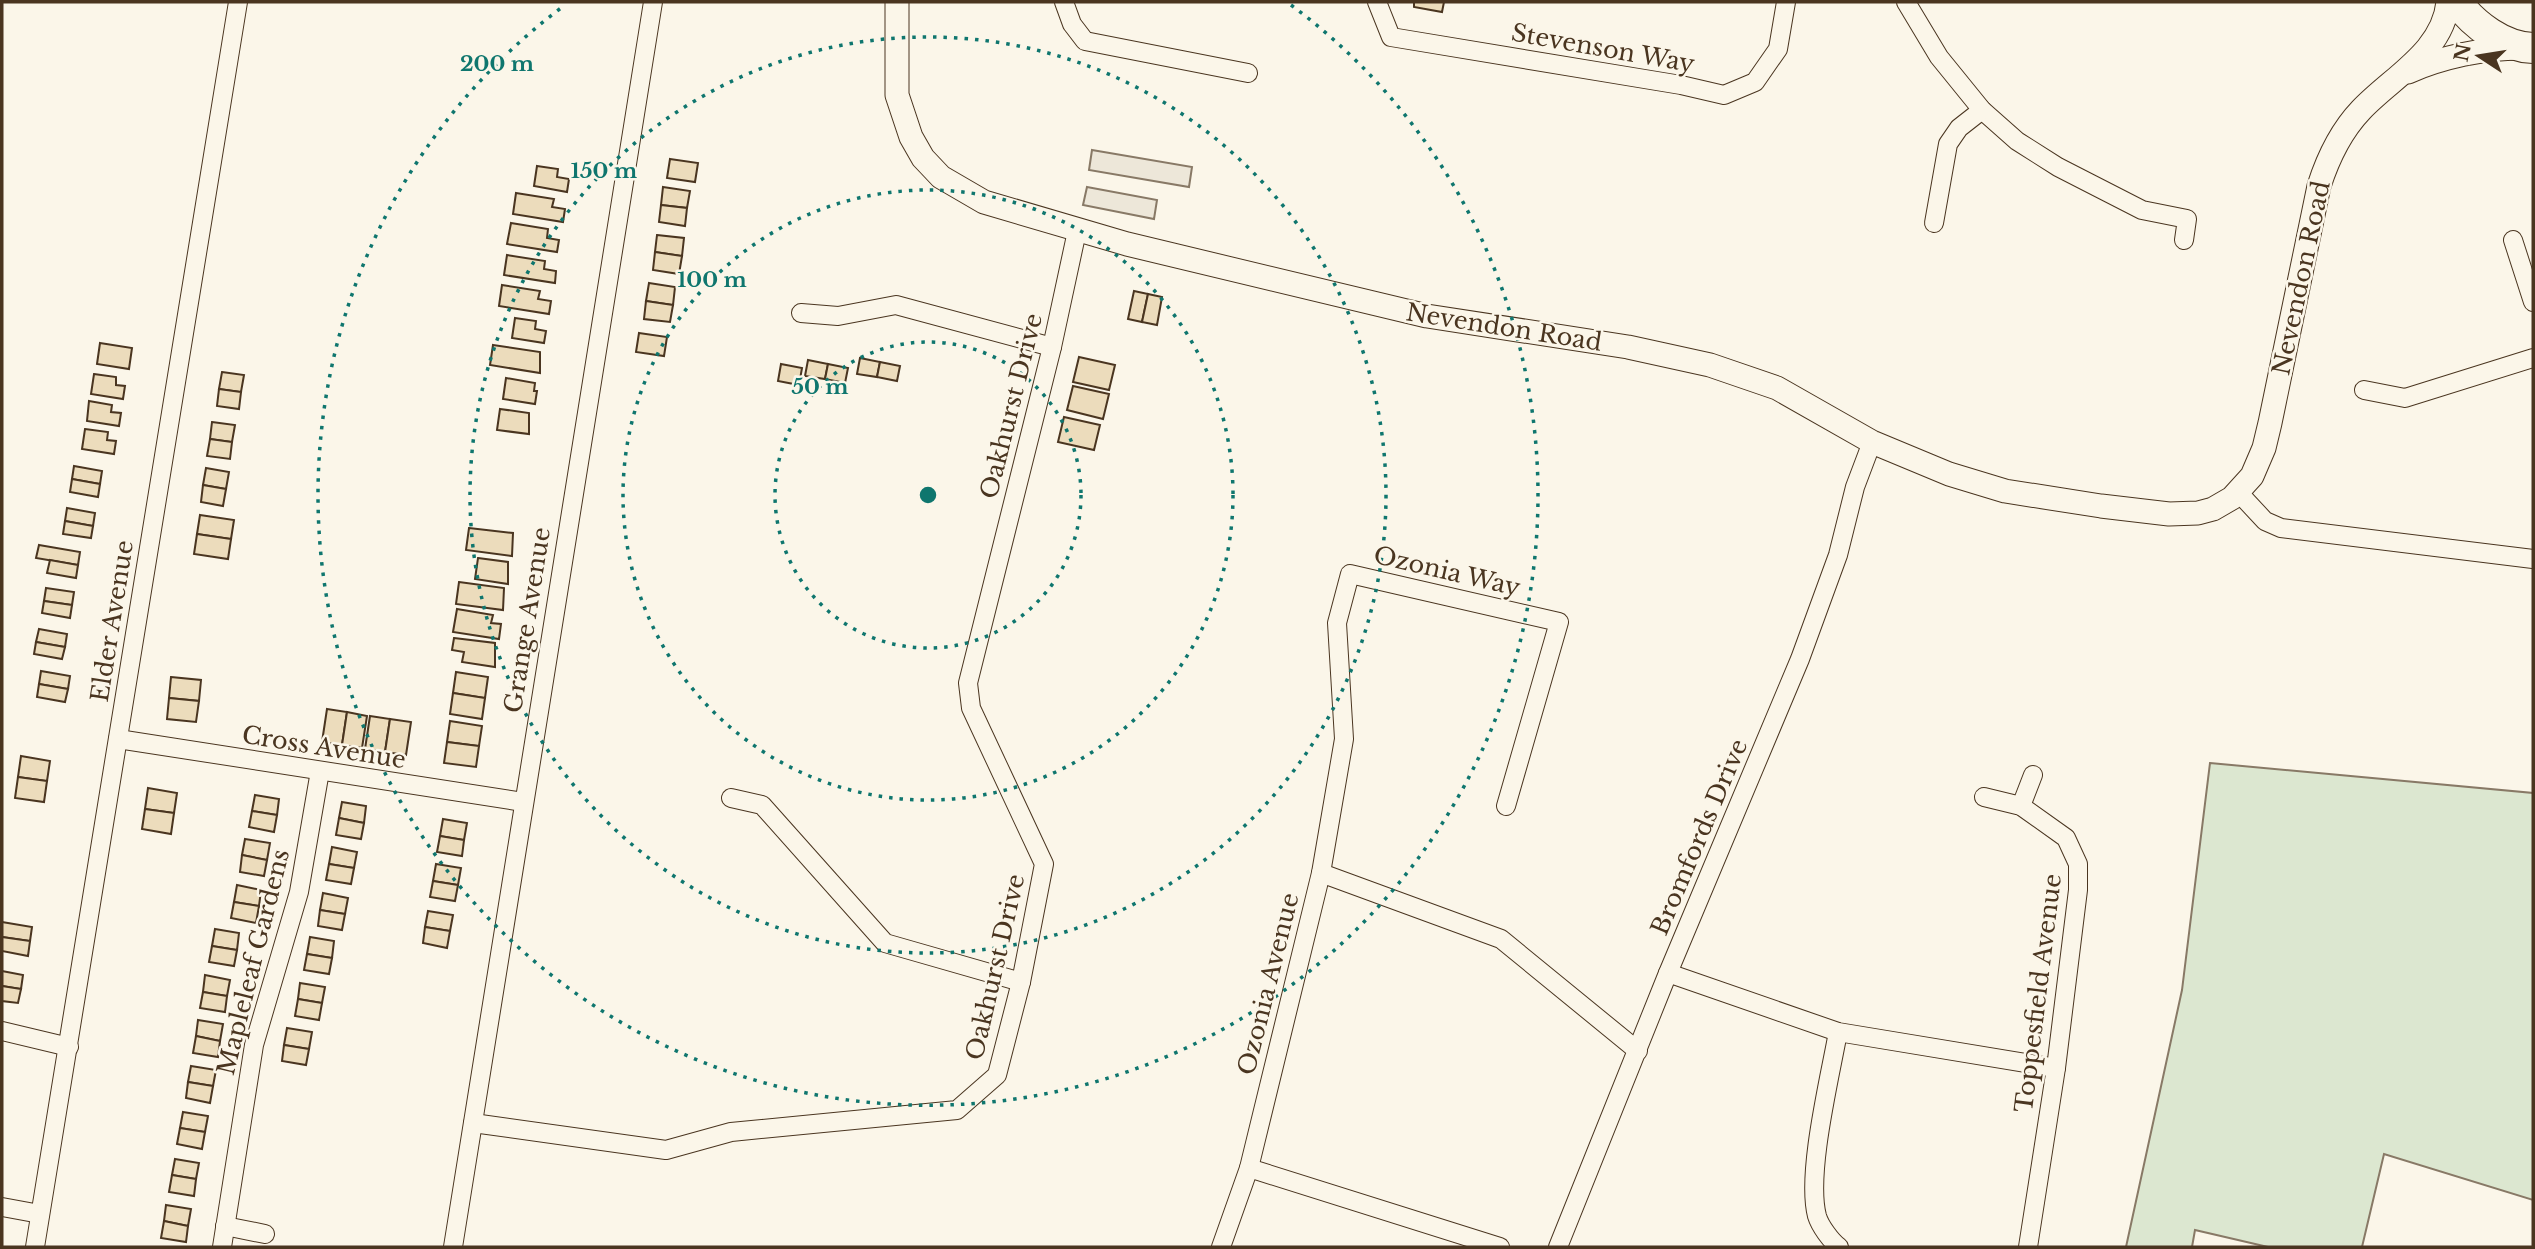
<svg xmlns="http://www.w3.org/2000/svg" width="2535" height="1249" font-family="'Libre Baskerville',serif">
<rect width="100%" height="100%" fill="#fbf6e9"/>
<polygon fill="#dce7d0" stroke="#887966" stroke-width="2" points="2210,763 2533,793 2533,1200 2384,1154 2362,1247 2268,1247 2195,1230 2192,1247 2126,1247 2182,990"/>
<g fill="#ede7d9" stroke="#887966" stroke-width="2">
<polygon points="1092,150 1192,167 1189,187 1089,170"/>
<polygon points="1087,187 1157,200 1154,219 1083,205"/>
</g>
<g fill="#ecdcbc" stroke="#4a3520" stroke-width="2">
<polygon points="1414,2 1444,2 1442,12 1414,7"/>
<polygon points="670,159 698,163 695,182 667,178"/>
<polygon points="537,166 558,169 557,177 569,179 567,192 534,186"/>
<polygon points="663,187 690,191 687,208 661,205"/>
<polygon points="516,193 554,199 552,207 565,209 563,222 513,214"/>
<polygon points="661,205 687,208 685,226 659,222"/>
<polygon points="511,223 548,229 547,238 559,240 557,252 507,244"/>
<polygon points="657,235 684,238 682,256 655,252"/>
<polygon points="655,252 682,256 679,274 653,270"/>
<polygon points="507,255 545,261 544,269 556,271 555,283 504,275"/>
<polygon points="649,283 675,287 673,305 646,301"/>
<polygon points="502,285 540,291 538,299 551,301 549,314 499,306"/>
<polygon points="1134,291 1148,294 1142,322 1128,319"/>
<polygon points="1148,294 1162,297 1157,325 1142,322"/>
<polygon points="646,301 673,305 670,322 644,319"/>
<polygon points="515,318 536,321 535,329 546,331 544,343 512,338"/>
<polygon points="639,333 667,337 664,356 636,352"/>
<polygon points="100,343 132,348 129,369 97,364"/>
<polygon points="493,345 540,352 540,373 490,365"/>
<polygon points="1079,357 1115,365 1109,390 1073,382"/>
<polygon points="860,358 880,362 877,377 857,374"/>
<polygon points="808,360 828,364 825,379 805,376"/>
<polygon points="880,362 900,366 897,381 877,377"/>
<polygon points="781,364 802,368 799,385 778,381"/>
<polygon points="828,364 848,368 845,383 825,379"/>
<polygon points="222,372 244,375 241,392 219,389"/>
<polygon points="94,374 116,377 116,385 125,386 123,399 91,394"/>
<polygon points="506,378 535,383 534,391 537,391 535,404 503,399"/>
<polygon points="1073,386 1109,394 1103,419 1067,410"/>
<polygon points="219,389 241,392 239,409 217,406"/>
<polygon points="89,401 112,405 111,412 121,413 119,426 87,421"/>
<polygon points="500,409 529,413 529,434 497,430"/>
<polygon points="1064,417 1100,425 1094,450 1058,442"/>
<polygon points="212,422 235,425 232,442 210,439"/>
<polygon points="85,429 108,432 107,440 116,441 114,454 82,449"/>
<polygon points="210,439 232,442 230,459 207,456"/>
<polygon points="74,466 102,471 100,484 72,479"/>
<polygon points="206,468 229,472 226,489 203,485"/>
<polygon points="72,479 100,484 98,497 70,492"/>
<polygon points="203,485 226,489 223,506 201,502"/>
<polygon points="67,508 95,513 93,526 65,521"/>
<polygon points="200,515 234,520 231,539 197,534"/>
<polygon points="65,521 93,526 91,538 63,534"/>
<polygon points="469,528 513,533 512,556 466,550"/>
<polygon points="197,534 231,539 228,559 194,554"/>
<polygon points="39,545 80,552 78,565 36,558"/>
<polygon points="478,558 508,562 508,584 475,579"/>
<polygon points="50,560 78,565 76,578 47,573"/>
<polygon points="459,582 504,588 503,610 456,604"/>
<polygon points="46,588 74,592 72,605 44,601"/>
<polygon points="44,601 72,605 70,618 42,613"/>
<polygon points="457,609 493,615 491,623 501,624 499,639 453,632"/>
<polygon points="39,629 67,634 65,647 36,642"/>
<polygon points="454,638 495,643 495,667 462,662 464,652 452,650"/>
<polygon points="36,642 65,647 62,659 34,654"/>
<polygon points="41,671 70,676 68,689 39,684"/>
<polygon points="456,672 488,677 485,698 453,693"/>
<polygon points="171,677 201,680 199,701 169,698"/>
<polygon points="39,684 68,689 65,702 37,697"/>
<polygon points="453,693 485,698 482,719 450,714"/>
<polygon points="169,698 199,701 196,722 167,719"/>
<polygon points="327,709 347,712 342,745 322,742"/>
<polygon points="347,712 367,716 362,748 342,745"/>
<polygon points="370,716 390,719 385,752 365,749"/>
<polygon points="390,719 411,722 406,755 385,752"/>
<polygon points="450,721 482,726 479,746 447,742"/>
<polygon points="447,742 479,746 476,767 444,763"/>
<polygon points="21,756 50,761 47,781 18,777"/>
<polygon points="18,777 47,781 44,802 15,798"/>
<polygon points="148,788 177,793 174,813 145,809"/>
<polygon points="255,795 279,799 277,815 252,811"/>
<polygon points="342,802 366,806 364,823 339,818"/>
<polygon points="145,809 174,813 171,834 142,829"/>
<polygon points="252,811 277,815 274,832 249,827"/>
<polygon points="339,818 364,823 361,839 336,835"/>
<polygon points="443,819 467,823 464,840 440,836"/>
<polygon points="440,836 464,840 462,856 437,852"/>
<polygon points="245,839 270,843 267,860 242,855"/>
<polygon points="332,847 357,852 354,868 329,864"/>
<polygon points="242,855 267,860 264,876 240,872"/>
<polygon points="329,864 354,868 351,884 326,880"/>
<polygon points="436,864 461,868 458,885 433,881"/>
<polygon points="433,881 458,885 455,901 430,897"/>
<polygon points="237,885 261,890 259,906 234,902"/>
<polygon points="323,893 348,898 345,914 320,910"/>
<polygon points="234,902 259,906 256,923 231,918"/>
<polygon points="320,910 345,914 342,930 318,926"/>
<polygon points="428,911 453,915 450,931 425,927"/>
<polygon points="2,922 32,927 30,941 2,937"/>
<polygon points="425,927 450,931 447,948 423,943"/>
<polygon points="215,929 239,933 237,950 212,946"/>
<polygon points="2,937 30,941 28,956 2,951"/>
<polygon points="310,937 334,941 332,958 307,954"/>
<polygon points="212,946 237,950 234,966 209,962"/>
<polygon points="307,954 332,958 329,974 304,970"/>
<polygon points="2,971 23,975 21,989 2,986"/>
<polygon points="205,975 230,980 227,996 203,992"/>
<polygon points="300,983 325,987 322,1003 298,999"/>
<polygon points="2,986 21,989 18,1003 2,1001"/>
<polygon points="203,992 227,996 225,1012 200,1008"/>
<polygon points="298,999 322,1003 319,1020 295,1016"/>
<polygon points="198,1020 223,1024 220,1041 196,1036"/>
<polygon points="287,1028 312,1032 309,1049 284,1045"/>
<polygon points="196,1036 220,1041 218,1057 193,1053"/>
<polygon points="284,1045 309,1049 306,1065 282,1061"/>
<polygon points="191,1066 216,1070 213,1086 188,1082"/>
<polygon points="188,1082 213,1086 210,1103 186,1098"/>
<polygon points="183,1112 208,1116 205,1132 180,1128"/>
<polygon points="180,1128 205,1132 202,1149 177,1144"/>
<polygon points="175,1159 199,1163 196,1179 172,1175"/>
<polygon points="172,1175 196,1179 194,1196 169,1192"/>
<polygon points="166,1205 191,1209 188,1226 164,1221"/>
<polygon points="164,1221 188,1226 186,1242 161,1238"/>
</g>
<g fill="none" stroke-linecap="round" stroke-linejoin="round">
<g stroke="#4a3520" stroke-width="20">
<g id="minor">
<polyline points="1064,2 1072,24 1085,41 1248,73"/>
<polyline points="1377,2 1391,37 1681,85 1724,95 1755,82 1778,49 1786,2"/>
<polyline points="1906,2 1939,57 1982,110 2017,141 2058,167 2142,210 2187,219 2184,240"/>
<polyline points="1934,223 1948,144 1959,128 1982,110"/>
<polyline points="2513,240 2533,302"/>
<polyline points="801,313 838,316 896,305 1052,347"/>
<polyline points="2364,390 2405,398 2533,358"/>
<polyline points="2239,493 2265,521 2281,528 2533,559"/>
<polyline points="118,739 523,802"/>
<polyline points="1984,797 2021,806 2066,838 2078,864 2078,890 2056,1068 2028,1247"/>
<polyline points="731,798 762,805 885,943 1021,982"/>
<polyline points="2021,806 2033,775"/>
<polyline points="1321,873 1344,739 1337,623 1350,574 1559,622 1506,806"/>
<polyline points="1668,973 1838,1032 2056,1068"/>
<polyline points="2,1031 69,1047"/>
<path d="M1838,1032C1830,1077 1806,1174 1817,1216C1820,1226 1831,1241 1839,1247"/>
<polyline points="473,1123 666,1150 731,1132 957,1110 997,1075 1021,982 1044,864 971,708 968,683 1052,347 1077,231"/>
<polyline points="2,1207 40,1214"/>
<polyline points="225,1226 265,1234"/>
<polyline points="35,1247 238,2"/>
<polyline points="222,1247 254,1045 299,892 320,771"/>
<polyline points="453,1247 653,2"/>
<polyline points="1221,1247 1249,1168"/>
<polyline points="1500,1247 1249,1168 1321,873 1501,939 1638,1051"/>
<polyline points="1558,1247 1668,973 1800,659 1838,555 1855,487 1872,442"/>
</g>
</g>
<g stroke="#4a3520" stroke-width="25">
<g id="tertiary">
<path d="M897,2V95L911,137L923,158L941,177L984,202L1127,244L1427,316L1628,347L1710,365L1777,388L1872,442L1949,474L2005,491L2101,506L2169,514L2198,513L2213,509L2232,498L2252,476L2264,448L2270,423L2319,186C2328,158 2340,132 2361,110C2392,77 2443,52 2448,2"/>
<path d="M2408,72C2442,57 2484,48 2521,48"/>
</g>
</g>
<g stroke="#4a3520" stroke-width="32">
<path id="primary" d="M2457,2C2474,25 2503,47 2533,48"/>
</g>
<use href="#minor" stroke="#fbf6e9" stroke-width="18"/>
<use href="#tertiary" stroke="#fbf6e9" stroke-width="23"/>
<use href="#primary" stroke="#fbf6e9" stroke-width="30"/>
</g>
<g fill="none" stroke="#0f766e" stroke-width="3.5" stroke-dasharray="3.5 7">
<circle cx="928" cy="495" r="153"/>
<circle cx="928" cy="495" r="305"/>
<circle cx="928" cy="495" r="458"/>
<path d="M1291 5A610 610 0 1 1 565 5"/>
</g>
<g text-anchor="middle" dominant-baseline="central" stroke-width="5" stroke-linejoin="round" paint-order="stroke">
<g font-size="24" fill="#4a3520" stroke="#fbf6e9">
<text transform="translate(1603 48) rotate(10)">Stevenson Way</text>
<text transform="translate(2301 278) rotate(-78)">Nevendon Road</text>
<text transform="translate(1504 327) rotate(9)">Nevendon Road</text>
<text transform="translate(1011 406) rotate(-76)">Oakhurst Drive</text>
<text transform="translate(1447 571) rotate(13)">Ozonia Way</text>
<text transform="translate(527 620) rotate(-81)">Grange Avenue</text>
<text transform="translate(112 621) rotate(-81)">Elder Avenue</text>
<text transform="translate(324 747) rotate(9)">Cross Avenue</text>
<text transform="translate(1699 837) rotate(-67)">Bromfords Drive</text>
<text transform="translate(253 962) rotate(-76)">Mapleleaf Gardens</text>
<text transform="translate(995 967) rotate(-77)">Oakhurst Drive</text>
<text transform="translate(1268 984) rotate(-76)">Ozonia Avenue</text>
<text transform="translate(2038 993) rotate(-83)">Toppesfield Avenue</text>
</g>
</g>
<circle cx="928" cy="495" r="10" fill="#0f766e" stroke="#fbf6e9" stroke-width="3.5"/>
<g font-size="21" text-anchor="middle" font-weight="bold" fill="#0f766e" stroke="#fbf6e9" stroke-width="5" stroke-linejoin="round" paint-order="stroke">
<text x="497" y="71">200 m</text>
<text x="604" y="178">150 m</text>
<text x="712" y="287">100 m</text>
<text x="820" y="394">50 m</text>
</g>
<rect width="2535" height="1249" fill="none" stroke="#4a3520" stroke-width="7"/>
<g transform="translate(2479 56) rotate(282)" stroke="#fbf6e9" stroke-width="5" paint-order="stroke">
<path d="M0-5L12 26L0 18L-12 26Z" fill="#4a3520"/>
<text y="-10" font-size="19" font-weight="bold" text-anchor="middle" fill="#4a3520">N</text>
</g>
</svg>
